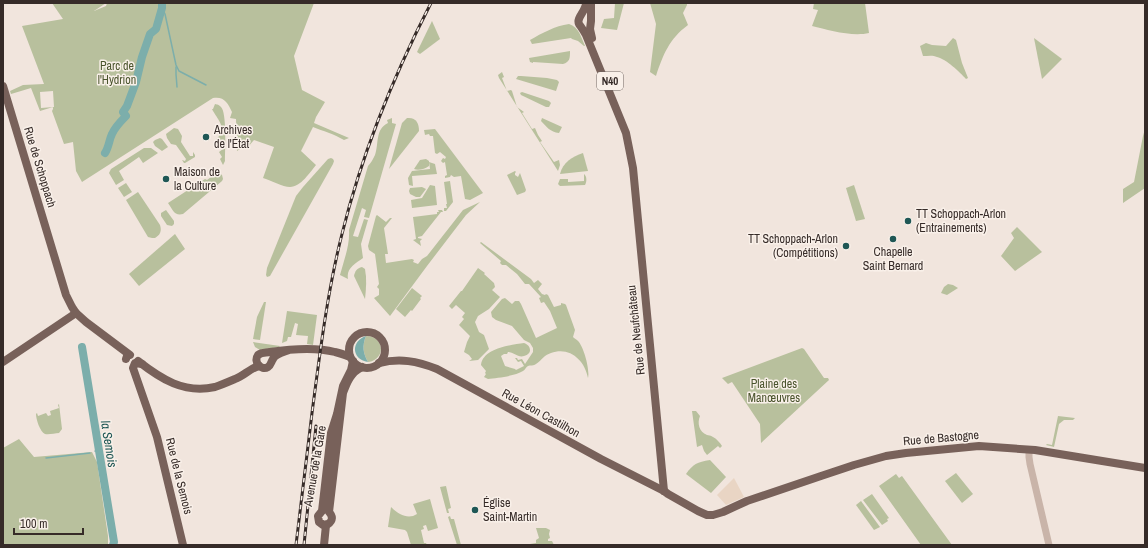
<svg xmlns="http://www.w3.org/2000/svg" width="1148" height="548" font-family="'Archivo Narrow',sans-serif">
<rect width="100%" height="100%" fill="#f1e5dd"/>
<g fill="#b8c09d" fill-rule="evenodd">
<path d="M52,3H106L94,11L106,6L107,3H314L294,56L302,90L325,102L316,117L314,123L349,138L344,140C334,134 323,131 313,127L301,151L316,165C310,172 301,187 290,187C283,187 270,180 263,178L274,147L254,140L247,148L244,146L237,151L236,119L230,118L232,112C228,103 224,96 213,98L82,182L76,171L73,142L64,144L52,111L53,109V107L40,111L31,88L11,94L10,91L23,85L44,84L22,26L63,19ZM53,91L54,107L41,108L40,92Z"/>
<polygon points="615,3 624,3 617,30 601,28 604,19 614,18"/>
<path d="M650,3H687V5L683,13L688,25C669,39 663,55 656,76L650,72L656,24Z"/>
<path d="M814,3H865L869,33C852,37 828,30 812,26L818,10L813,9Z"/>
<polygon points="432,21 440,39 420,54 417,52"/>
<path d="M569,24C579,27 581,37 585,46H584L578,41L572,39L571,38L532,44L530,40C542,33 555,26 569,24Z"/>
<path d="M953,38L956,40L962,63L968,78L966,79C960,72 946,59 937,57C933,55 928,56 923,56L920,46L926,43L932,45L946,46Z"/>
<polygon points="1034,38 1062,59 1042,79"/>
<path d="M570,51C570,58 570,62 563,64L533,62V63L530,62L529,58Z"/>
<polygon points="502,72 504,77 502,78 507,91 511,90 512,91 517,107 524,112 522,113 532,129 535,128 538,135 542,141 540,142 554,162 559,160 560,165 558,171 499,78 498,75"/>
<polygon points="521,76 547,78 557,80 559,82 556,91 516,79 518,76"/>
<polygon points="522,92 549,101 551,103 549,107 546,107 521,95 520,93"/>
<path d="M215,104C218,105 218,104 221,107C227,113 225,150 225,161L223,165L220,159L222,157L219,152L223,149L216,139C229,129 217,119 212,109H213Z"/>
<path d="M392,118V123L396,124L369,218L364,217L366,210L362,208L353,236L358,237L364,219L368,220L361,244L363,258C355,264 346,268 348,279L340,275C344,260 350,245 349,230L368,166C371,163 373,159 375,155C379,144 375,129 388,123L387,120Z"/>
<path d="M407,118C416,117 419,123 419,131L389,169L402,123Z"/>
<path d="M542,118L562,127L559,133C550,132 547,127 541,121Z"/>
<polygon points="174,128 178,129 182,136 181,142 190,156 193,156 193,152 195,155 195,157 185,163 184,163 182,160 185,161 186,159 176,145 171,144 167,138 166,134"/>
<polygon points="435,129 483,193 470,200 465,199 461,176 454,177 451,175 450,177 445,178 445,176 447,175 445,162 443,163 441,161 443,158 445,159 446,157 440,152 437,154 435,153 433,136 430,136 429,134 425,135 424,130"/>
<polygon points="1145,129 1145,188 1123,203 1123,189 1134,182 1143,136"/>
<polygon points="160,138 162,139 168,147 162,151 155,146 153,142 155,140"/>
<polygon points="144,148 151,148 158,153 143,163 139,157 119,171 124,180 116,185 109,173 111,169"/>
<path d="M583,153L588,171L560,174C563,162 572,157 583,153Z"/>
<polygon points="331,158 333,159 334,161 333,164 270,276 267,277 266,275 267,268 296,196 303,187 328,159"/>
<path d="M426,159L429,161V166C425,169 418,171 414,169L420,160Z"/>
<polygon points="429,162 435,164 437,174 412,176 413,186 409,185 408,178 412,171 430,169"/>
<polygon points="515,171 516,172 515,173 515,175 518,177 520,173 526,190 525,192 517,195 507,175"/>
<path d="M219,173L222,175L223,179L222,181L183,214C174,216 173,210 168,203L205,179L207,180L215,174Z"/>
<path d="M584,174C587,176 587,182 585,185L560,186L558,184L560,179H568V182L584,181Z"/>
<polygon points="450,181 453,202 446,211 444,211 444,208 447,208 446,204 447,204 444,182"/>
<polygon points="126,183 132,192 124,197 118,188"/>
<polygon points="430,185 435,186 437,205 412,208 411,200 422,198"/>
<polygon points="854,185 865,219 856,221 846,188"/>
<polygon points="422,187 426,189 420,197 416,197 410,194 409,191 410,188"/>
<path d="M138,192L160,225C162,231 160,235 155,238H152L148,237L126,200Z"/>
<polygon points="480,202 466,215 427,266 390,316 374,298 379,295 379,289 377,287 379,284 375,254 369,250 368,246 376,216 377,215 386,222 390,218 392,218 384,228 388,254 385,254 386,263 412,259 414,260 413,262 418,264 422,259 427,256 463,210"/>
<polygon points="166,210 174,221 174,224 172,226 167,225 161,216 161,213"/>
<polygon points="438,210 442,210 443,212 441,212 422,236 418,237 418,238 422,239 420,241 421,246 413,240 416,239 413,217 437,214 437,212 439,212"/>
<polygon points="1017,227 1042,252 1015,271 1001,256 1014,238 1011,233"/>
<polygon points="175,234 185,249 139,286 129,274"/>
<path d="M481,242L531,279L534,283L538,280L542,284L538,289L542,294L545,295L546,294L548,295L554,307L561,305V303L565,304L566,305L575,330L573,337C574,338 577,340 578,341C584,347 590,370 588,378C585,360 569,346 551,353C544,355 542,360 536,364C534,366 530,365 528,366C526,367 525,370 523,371C515,376 497,378 488,379L484,377L486,374L485,373L486,371L481,365C483,348 511,345 524,343C531,345 533,354 524,356C518,358 514,352 508,352L507,354H504L501,356L505,366L515,369L516,370L524,366L521,361L518,362L515,358H517L518,360L522,359L525,364L533,352V348L530,343L524,340L512,326L496,320L492,317L491,312L502,299L505,298L512,304L515,301H519L521,304L536,338L557,328L550,311L544,302L541,303L539,298L541,297L529,284H525L517,274L506,265H502L500,263L501,261L480,243Z"/>
<path d="M362,267L365,269C367,279 366,289 365,299L354,276C355,271 357,268 362,267Z"/>
<polygon points="478,268 485,273 484,274 494,283 495,287 492,290 500,297 489,309 478,316 475,322 479,332 484,335 489,349 478,360 469,361 472,359 469,355 464,352 467,342 470,336 459,325 464,319 462,317 465,313 456,305 452,309 449,306 461,291 462,291"/>
<polygon points="948,284 953,285 958,288 947,295 941,293 944,287"/>
<polygon points="412,288 422,296 420,298 421,299 412,311 411,310 405,317 396,309"/>
<polygon points="264,302 266,302 260,340 253,339 257,317"/>
<polygon points="287,311 317,315 313,345 307,344 308,336 296,335 298,324 295,323 291,337 288,337 287,341 282,343"/>
<path d="M366,336C385,336 386,360 368,362C363,353 362,346 366,336Z"/>
<polygon points="253,342 280,346 279,347 260,350 255,347"/>
<polygon points="802,348 804,349 824,378 828,378 829,380 761,443 760,424 732,382 728,384 722,378"/>
<path d="M59,404L62,429L59,433C55,433 49,435 45,434C40,432 36,419 36,414L37,413L38,416L46,413L48,416L51,415L50,411L59,408L58,405Z"/>
<path d="M692,411H696L700,416C697,423 699,432 707,435C711,436 710,435 713,437C717,439 720,443 722,446L720,448L718,446L707,455L704,451L702,445L697,447Z"/>
<polygon points="1058,416 1075,418 1073,420 1064,420 1059,424 1054,447 1046,445 1047,444 1052,445"/>
<polygon points="19,439 34,457 92,452 97,462 108,536 108,545 3,545 3,448"/>
<path d="M710,460L726,477L711,493L686,474C693,464 697,462 710,460Z"/>
<polygon points="956,473 973,494 962,503 945,481"/>
<polygon points="896,474 899,478 902,476 952,545 921,545 879,486"/>
<polygon points="446,486 451,508 448,509 449,513 447,513 440,487"/>
<polygon points="872,494 889,518 887,519 888,521 882,525 863,500"/>
<path d="M430,499L438,528L428,531L426,525L423,526L424,529L421,530L424,543H426L427,545H411L407,532L405,530L388,527L391,507C398,514 408,520 417,514L413,504Z"/>
<polygon points="861,501 880,527 874,530 856,505"/>
<polygon points="450,516 451,519 454,519 461,545 457,545 448,517"/>
<polygon points="536,528 546,528 550,530 549,534 550,538 548,539 548,541 552,541 554,545 531,545 530,544 536,543 536,540 539,538"/>
</g>
<polygon fill="#e9d5c4" points="734,478 744,497 726,505 717,495"/>
<path fill="#7caeab" d="M366,336C362,346 363,353 368,362C351,359 351,341 366,336Z"/>
<g fill="none" stroke-linecap="round" stroke-linejoin="round">
<g stroke="#7caeab" stroke-width="1.5">
<polyline points="162,8 165,14 176,65 179,71 206,85"/>
<polyline points="176,67 176,74 177,87"/>
<polyline points="95,451 98,449"/>
<polyline points="46,458 90,453"/>
</g>
<g stroke="#7caeab" stroke-width="8">
<path d="M105,153C109,147 109,140 112,134C115,127 121,121 126,116L123,112L127,106L136,82L142,57L150,34L156,29L162,8V3"/>
<polyline points="82,347 114,542 113,545"/>
</g>
<polyline stroke="#c9b4a9" stroke-width="7" points="1029,450 1029,457 1030,464 1049,545"/>
<g stroke="#78615a" stroke-width="8">
<path d="M586,3C586,11 576,18 579,24C581,27 584,31 586,35L626,133L633,168L664,491"/>
<polyline points="591,3 591,21 590,29 592,38"/>
<polyline points="3,86 66,295 72,307 76,313 86,322 130,355 127,356 126,359"/>
<circle cx="367" cy="350" r="18"/>
<path d="M289,350C284,352 275,354 273,359C271,362 271,365 268,367C261,371 253,362 258,355C262,352 266,353 270,352C290,349 316,347 335,352C340,353 345,355 350,357"/>
<path d="M138,361C161,379 184,394 215,387C221,385 228,382 235,379C244,376 250,368 259,366"/>
<path d="M353,361L351,370L343,386L337,414L331,433L322,511L318,516L319,522L323,525L328,524C333,521 333,516 329,512L343,393C347,382 351,372 362,367"/>
<polyline points="3,362 76,313"/>
<path d="M379,363C400,358 417,361 437,369L601,459L664,491L668,494L698,511L707,515H713L723,512L747,501L821,476L854,465L886,456L906,453L979,446L1035,450L1145,468"/>
<polyline points="142,364 135,363 133,368 157,437 183,545"/>
<polyline points="324,545 326,525"/>
</g>
<g stroke="#362b28" stroke-width="3">
<g id="rail">
<path d="M296,545C301,501 307,457 312,413C320,353 327,293 342,234C362,153 393,77 431,3"/>
<polyline points="304,545 316,426"/>
</g>
</g>
<use href="#rail" stroke="#f9f0e9" stroke-width="1.5" stroke-dasharray="4.5" stroke-linecap="butt"/>
</g>
<g fill="#1f5755" stroke="#f9f0e9" stroke-width="1.5">
<circle cx="206" cy="137" r="4"/>
<circle cx="166" cy="179" r="4"/>
<circle cx="908" cy="221" r="4"/>
<circle cx="893" cy="239" r="4"/>
<circle cx="846" cy="246" r="4"/>
<circle cx="475" cy="510" r="4"/>
</g>
<g text-anchor="middle" dominant-baseline="central" stroke-width="3" stroke-linejoin="round" paint-order="stroke">
<rect fill="#f9f0e9" stroke="#706662" stroke-width="1" x="597" y="72" width="26" height="18" rx="3"/>
<g font-size="11" font-weight="bold" fill="#362b28">
<text x="610" y="81">N40</text>
</g>
<g font-size="12" fill="#4a542d" stroke="#f9f0e9">
<text x="117" y="66">Parc de<tspan x="117" dy="14">l'Hydrion</tspan></text>
<text x="774" y="384">Plaine des<tspan x="774" dy="14">Manœuvres</tspan></text>
</g>
<g font-size="12" fill="#362b28" stroke="#f9f0e9" text-anchor="start">
<text x="214" y="130">Archives<tspan x="214" dy="14">de l'État</tspan></text>
<text x="174" y="172">Maison de<tspan x="174" dy="14">la Culture</tspan></text>
<text x="916" y="214">TT Schoppach-Arlon<tspan x="916" dy="14">(Entrainements)</tspan></text>
<text x="838" y="239" text-anchor="end">TT Schoppach-Arlon<tspan x="838" dy="14">(Compétitions)</tspan></text>
<text x="893" y="252" text-anchor="middle">Chapelle<tspan x="893" dy="14">Saint Bernard</tspan></text>
<text x="483" y="503">Église<tspan x="483" dy="14">Saint-Martin</tspan></text>
</g>
<g font-size="12" fill="#362b28" stroke="#f9f0e9">
<text transform="translate(40 167) rotate(73)">Rue de Schoppach</text>
<text transform="translate(636 330) rotate(-96)">Rue de Neufchâteau</text>
<text transform="translate(541 413) rotate(29)">Rue Léon Castilhon</text>
<text transform="translate(941 438) rotate(-5)">Rue de Bastogne</text>
<text transform="translate(315 466) rotate(-80)">Avenue de la Gare</text>
<text transform="translate(179 476) rotate(76)">Rue de la Semois</text>
</g>
<g font-size="13" font-style="italic" fill="#1f5755" stroke="#f9f0e9">
<text transform="translate(109 444) rotate(81)">la Semois</text>
</g>
</g>
<rect width="1148" height="548" fill="none" stroke="#362b28" stroke-width="8"/>
<path d="M14 528v6h69v-6" fill="none" stroke="#362b28" stroke-width="2"/>
<text x="20" y="528" font-size="12" fill="#362b28" stroke="#f9f0e9" stroke-width="3" paint-order="stroke">100 m</text>
</svg>
